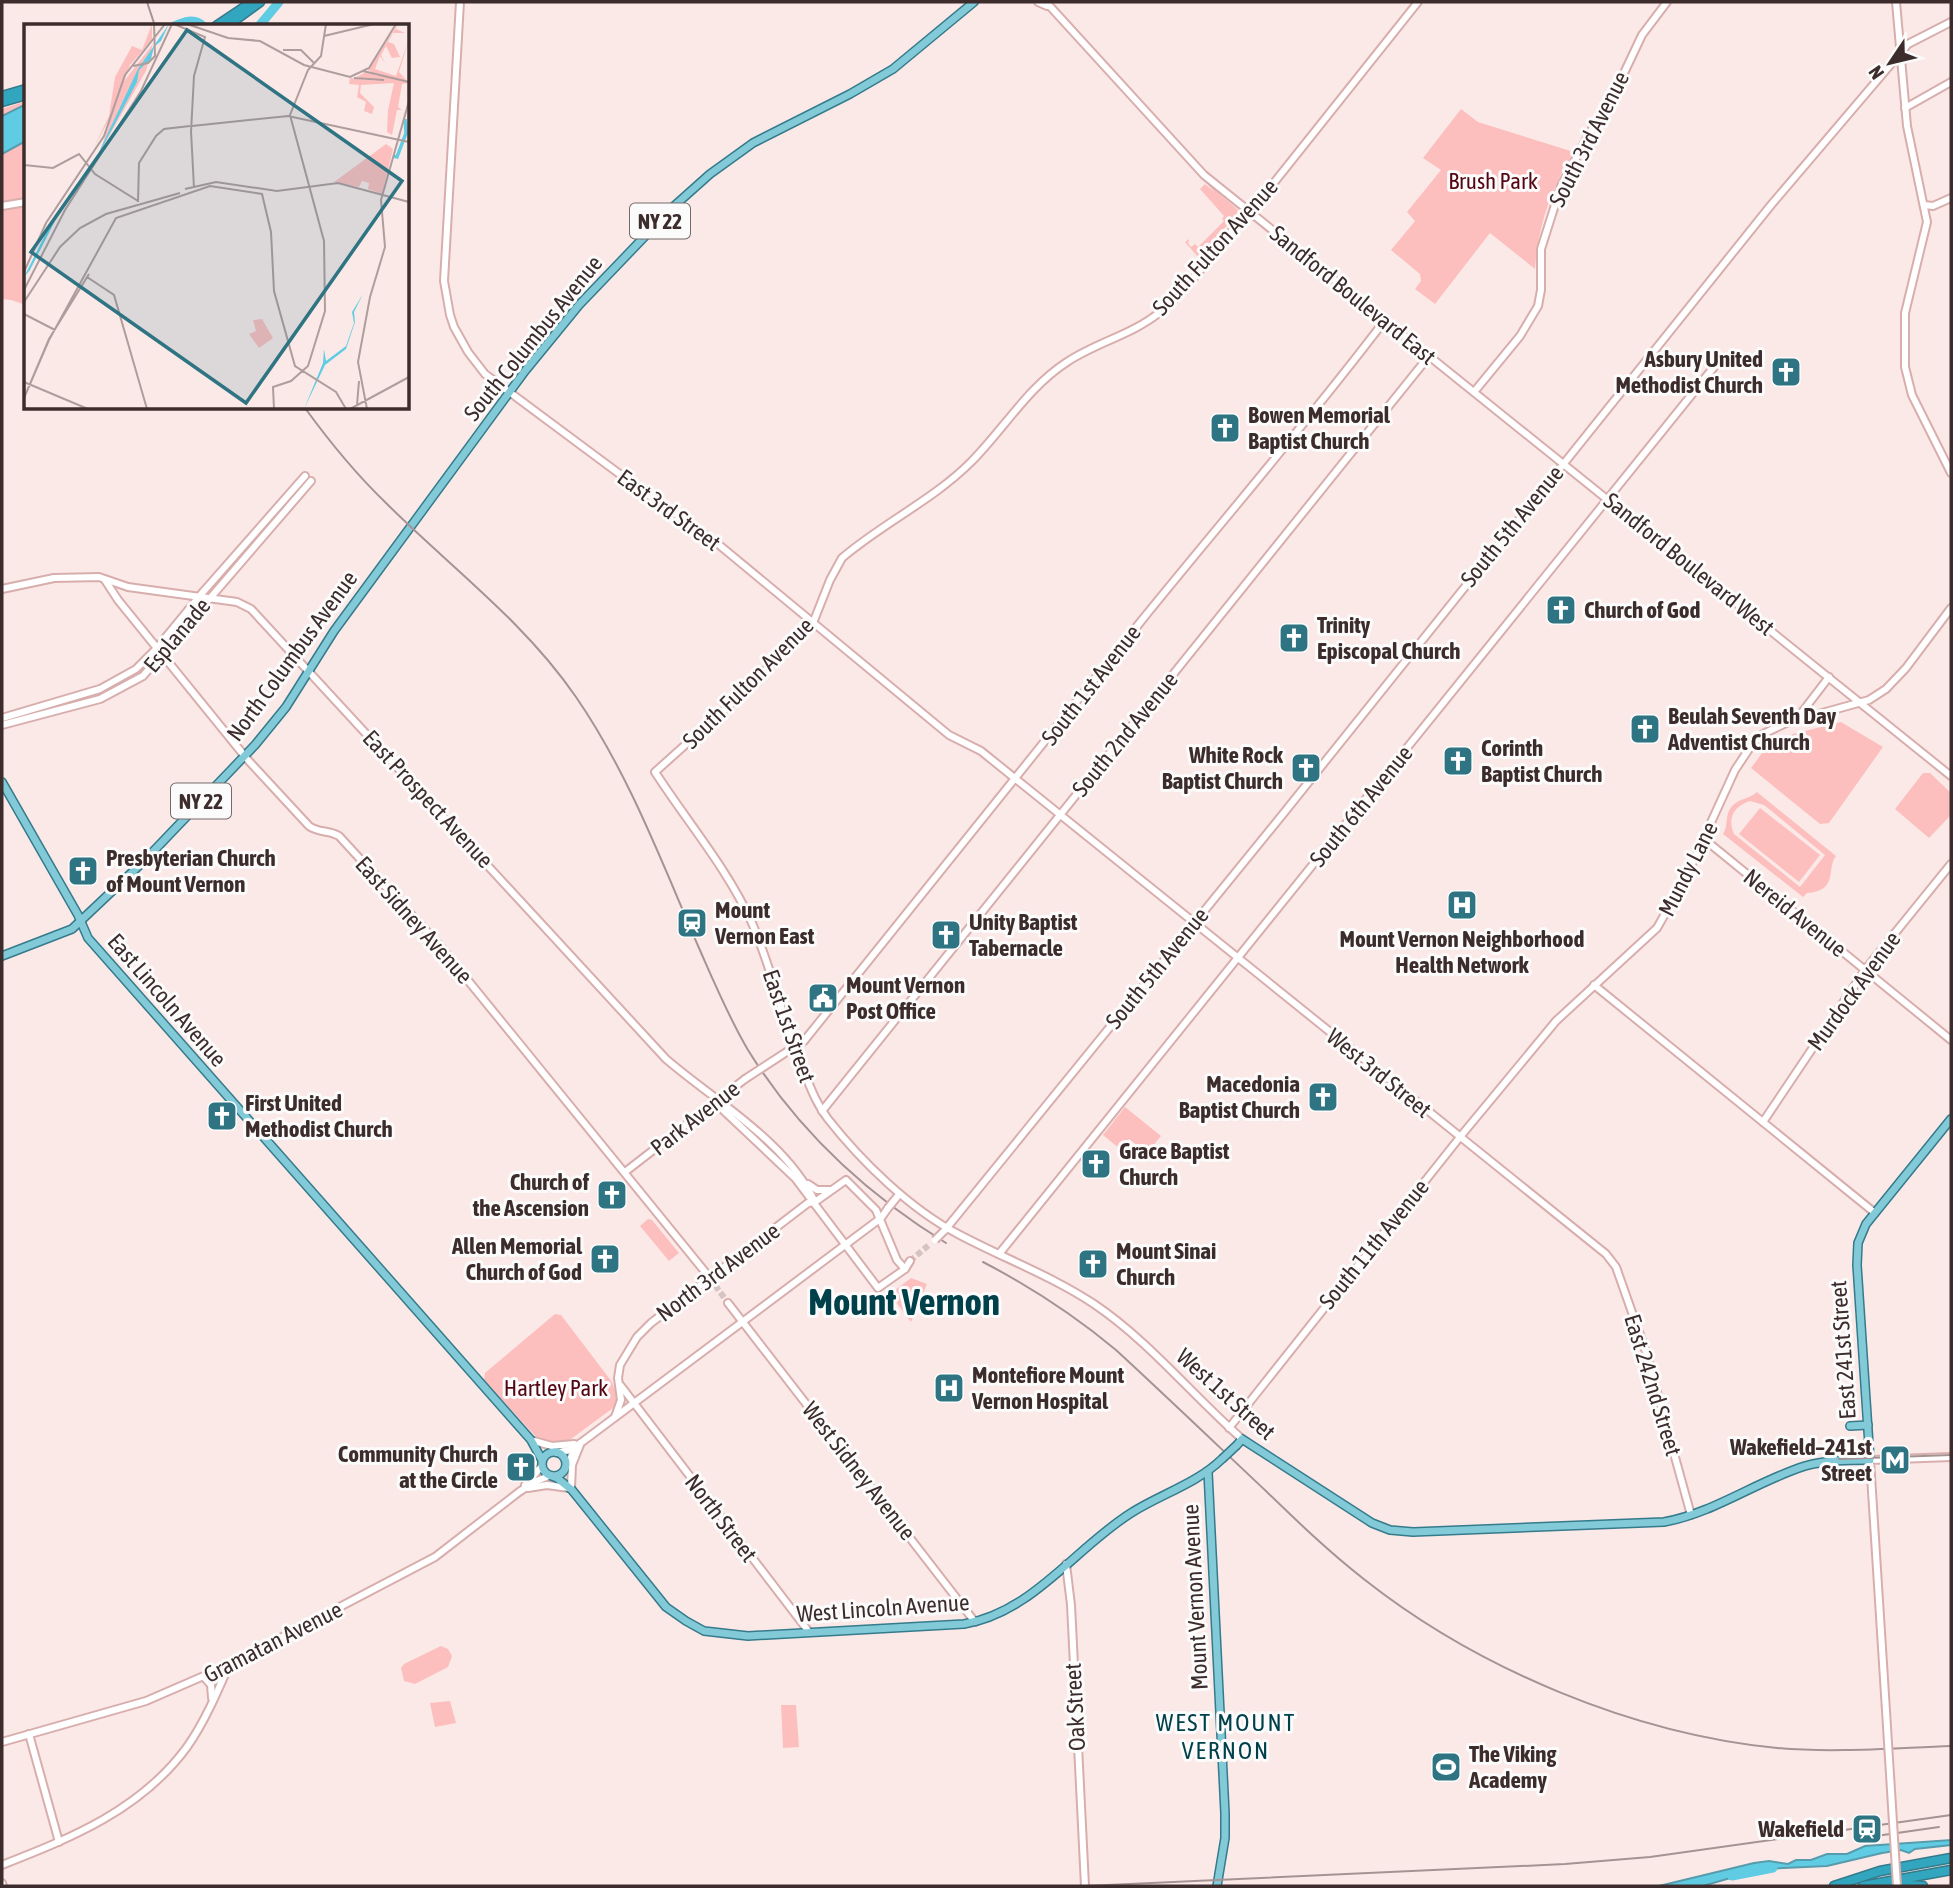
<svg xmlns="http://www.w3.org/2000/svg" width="1953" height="1888" font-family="'Asap Condensed',sans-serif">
<rect width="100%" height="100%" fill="#fbe9e8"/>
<g fill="#fcbfbe" fill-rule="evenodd">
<polygon points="26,101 26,305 11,300 2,299 2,109"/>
<path d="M1461,109L1478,122L1574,152C1551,188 1538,226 1535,269L1490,233L1435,304L1415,289L1421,281L1420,274L1391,250L1415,221L1407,212L1441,170L1423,158Z"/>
<polygon points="1206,182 1238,210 1237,214 1199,258 1185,242 1189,239 1188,243 1191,247 1195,244 1198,247 1224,221 1222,219 1224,216 1200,189 1205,184 1213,191"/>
<polygon points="1841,722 1883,747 1829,823 1820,824 1751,768 1768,745 1793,734"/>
<polygon points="1923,773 1930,773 1951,793 1951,815 1929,838 1895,809"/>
<path d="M1757,792L1836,856C1826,868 1839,891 1807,893L1803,897L1723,834C1729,825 1724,815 1732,806C1739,798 1750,799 1757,792ZM1750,801L1764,805L1825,855L1800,887L1734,834C1727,818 1734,806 1750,801Z"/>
<polygon points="1760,808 1820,855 1799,882 1739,834"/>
<polygon points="1125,1107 1161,1136 1147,1153 1129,1139 1120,1149 1103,1135"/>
<polygon points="648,1219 652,1220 679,1253 669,1261 640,1226"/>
<polygon points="911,1278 927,1284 911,1322 890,1294"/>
<polygon points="555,1314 561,1315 612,1382 618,1398 613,1408 571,1439 564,1442 548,1443 536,1437 484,1380 485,1373"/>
<polygon points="441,1646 448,1649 452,1656 448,1667 415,1684 404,1681 401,1668 404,1664"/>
<polygon points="450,1701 456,1723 435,1727 430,1703"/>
<polygon points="781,1705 796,1705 799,1747 783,1748"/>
</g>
<g fill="#60cce3" stroke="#569cac" stroke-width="2">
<polygon points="26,104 26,141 2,154 2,116"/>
<polygon points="1951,1840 1951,1845 1915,1849 1909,1853 1901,1850 1882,1853 1827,1866 1761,1869 1703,1886 1659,1886 1754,1863 1769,1861 1788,1864 1796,1860 1811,1860 1827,1854 1847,1854 1865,1846"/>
</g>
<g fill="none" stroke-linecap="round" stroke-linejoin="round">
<g stroke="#60cce3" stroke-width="9">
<path d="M174,26C183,22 195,17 203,26"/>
<polyline points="259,26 279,2"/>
<polyline points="1732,1876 1773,1868"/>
</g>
<g stroke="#d5c3c2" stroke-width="6" stroke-dasharray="6 3" stroke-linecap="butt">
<polyline points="910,1261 930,1244"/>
<polyline points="710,1278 728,1303"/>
</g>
<g stroke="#d8aead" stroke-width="10">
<g id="secondary">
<polyline points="460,2 444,281 450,315 454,327 468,352 485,374 629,481 718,544 949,735 981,751 1606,1254 1616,1267 1646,1352 1691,1515"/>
<polyline points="1038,2 1047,6"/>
<polyline points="1046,2 1204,175 1951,776"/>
<polyline points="1896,2 1907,126 1927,222 1905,313 1905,367 1912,395 1951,473"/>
<polyline points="1905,108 1951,82"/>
<polyline points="1924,205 1933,206 1951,198"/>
<polyline points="2,206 26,202"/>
<polyline points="1474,392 1520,336 1538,306 1541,290 1541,249 1561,186 1592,129 1608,107 1642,35 1667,2"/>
<path d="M105,580L118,600L247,759L309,826C318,833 329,830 339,836L440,946L710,1278"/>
<path d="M2,589L54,578L99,577L128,587L237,602L251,609L666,1059C716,1102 786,1141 815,1202"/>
<polyline points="2,718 100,689 136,669 157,648 203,592 305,476"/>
<polyline points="1796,720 1829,677"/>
<polyline points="2,725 100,699 143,676 311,481"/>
<polyline points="1704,839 1951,1040"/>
<polyline points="1594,985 1875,1213"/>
<path d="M793,1048L804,1041C918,901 1029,760 1142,620C1223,520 1307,423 1385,320"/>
<polyline points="717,1102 722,1109 795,1178 878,1288 905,1269 910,1261"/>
<polyline points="822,1111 1429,356"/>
<polyline points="1763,1122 1865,970 1951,864"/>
<polyline points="625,1172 745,1079"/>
<polyline points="808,1184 817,1190 830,1190"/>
<polyline points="945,1230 1283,814 1771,205 1908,44 1951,22"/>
<polyline points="999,1254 1722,357"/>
<polyline points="728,1303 975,1622"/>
<polyline points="621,1386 809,1632"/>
<polyline points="615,1417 621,1400 618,1378 620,1365 637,1337 651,1323 808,1203 815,1202 846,1180 876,1210 897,1260 905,1269"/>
<polyline points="1229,1428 1460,1137 1556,1021 1657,928 1686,877 1735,770 1751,746 1763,734 1786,723 1869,700 1886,689 1906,668 1951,608"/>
<path d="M1242,1439C1192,1395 1149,1341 1094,1304C1052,1276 1003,1258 958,1234C910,1209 861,1161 828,1119C817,1105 811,1089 804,1072C784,1024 773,972 752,923C727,868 688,823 655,772L733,702L813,623L830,580L842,558C883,523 933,500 971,462C1003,430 1028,387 1067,362C1097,342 1132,335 1160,312C1198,281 1221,237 1257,204L1418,2"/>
<polyline points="534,1441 552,1446 574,1444"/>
<polyline points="557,1453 569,1450 582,1442 881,1218 888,1208"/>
<polyline points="566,1466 575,1450"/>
<polyline points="525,1485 542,1466"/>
<polyline points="528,1488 547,1485 569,1488"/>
<polyline points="571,1488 572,1465 580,1445"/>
<polyline points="1066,1564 1071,1605 1085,1886"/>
<polyline points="204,1677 211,1685 212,1698"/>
<polyline points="1884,1679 1870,1460 1951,1457"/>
<polyline points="29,1734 59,1842"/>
<polyline points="2,1742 146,1701 229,1665 435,1557 519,1492 534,1482 549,1476"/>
<path d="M2,1865C71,1838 141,1810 187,1747C204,1723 217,1693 229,1665"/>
<polyline points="2,1883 3,1886"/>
</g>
</g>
<g stroke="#357b8b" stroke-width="10">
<g id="primary">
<polyline points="2,782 78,915 88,938 531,1440 542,1460"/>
<polyline points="2,956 72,929 145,860 255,745 286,707 334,631 525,371 579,305 673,207 710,174 753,143 850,94 893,69 974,2"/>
<polyline points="1850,1426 1868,1425"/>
<path d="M1237,1445L1242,1439L1372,1523L1390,1530L1413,1532L1664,1522C1714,1513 1757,1481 1805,1466C1826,1460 1848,1460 1870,1460L1857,1265L1858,1243L1866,1224L1951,1119"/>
<circle cx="554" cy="1464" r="12"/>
<polyline points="1208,1472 1225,1813 1225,1838 1217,1886"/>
<path d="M552,1476L557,1478L572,1490L666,1607L686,1621L704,1631L748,1636L964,1624C1033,1612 1074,1549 1131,1513C1161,1494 1196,1484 1222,1459"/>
</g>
</g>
<g stroke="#357b8b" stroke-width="11">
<g id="highway">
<polyline points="216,26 252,2"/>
<polyline points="227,26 260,2"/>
<polyline points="2,96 26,89"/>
<polyline points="2,102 26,95"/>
<polyline points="1895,1884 1923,1886"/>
<polyline points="1834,1886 1880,1871 1951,1858"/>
<polyline points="1863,1886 1951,1870"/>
</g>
</g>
<use href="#secondary" stroke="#fff" stroke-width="6"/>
<use href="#primary" stroke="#83cad8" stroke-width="7"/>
<use href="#highway" stroke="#31a6be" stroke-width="8"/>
<g stroke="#a59393" stroke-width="2">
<polyline points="147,2 155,26"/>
<path d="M305,408C329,441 355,473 385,502C450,567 524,621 576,697C629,774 662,863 699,948C714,982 729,1018 748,1050C798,1131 865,1193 946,1243"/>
<path d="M983,1262C1031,1287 1074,1315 1116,1350C1167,1397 1216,1444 1267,1492C1298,1522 1330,1553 1365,1580C1478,1669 1633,1734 1777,1748C1834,1753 1893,1748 1951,1746"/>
<polyline points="1839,1459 1951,1455"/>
<polyline points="1869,1837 1939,1827"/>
<polyline points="1085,1886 1565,1864 1650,1857 1951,1815"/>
</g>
<g stroke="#d8aead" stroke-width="10" stroke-linecap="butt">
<g id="secondary-bridge">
<polyline points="745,1079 788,1051"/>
<polyline points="888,1208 897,1197"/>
<polyline points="935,1240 944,1231"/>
<polyline points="1884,1679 1897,1886"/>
</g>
</g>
<g stroke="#357b8b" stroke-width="10" stroke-linecap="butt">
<polyline id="primary-bridge" points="1222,1459 1237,1445"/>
</g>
<use href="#secondary-bridge" stroke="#fff" stroke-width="6"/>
<use href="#primary-bridge" stroke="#83cad8" stroke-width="7"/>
</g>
<defs>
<g id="church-square" transform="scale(1.575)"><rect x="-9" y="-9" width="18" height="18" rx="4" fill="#2f7483" stroke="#fbfbfb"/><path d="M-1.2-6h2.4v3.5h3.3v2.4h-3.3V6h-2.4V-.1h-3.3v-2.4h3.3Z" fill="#fff"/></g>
<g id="hospital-square" transform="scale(1.575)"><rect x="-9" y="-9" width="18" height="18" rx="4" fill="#2f7483" stroke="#fbfbfb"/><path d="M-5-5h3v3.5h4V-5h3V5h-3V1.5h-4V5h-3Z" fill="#fff"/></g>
<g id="station-square" transform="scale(1.575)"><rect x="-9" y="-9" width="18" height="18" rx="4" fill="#2f7483" stroke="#fbfbfb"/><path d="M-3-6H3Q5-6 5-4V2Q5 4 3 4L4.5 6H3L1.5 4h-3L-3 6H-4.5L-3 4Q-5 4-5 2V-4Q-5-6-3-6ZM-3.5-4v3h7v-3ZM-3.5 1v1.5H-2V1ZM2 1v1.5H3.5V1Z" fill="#fff"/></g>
<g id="civic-square" transform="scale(1.575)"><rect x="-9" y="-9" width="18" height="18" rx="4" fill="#2f7483" stroke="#fbfbfb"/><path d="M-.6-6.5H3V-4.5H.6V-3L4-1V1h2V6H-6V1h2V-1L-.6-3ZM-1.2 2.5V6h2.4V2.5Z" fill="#fff"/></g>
<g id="metro-square" transform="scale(1.575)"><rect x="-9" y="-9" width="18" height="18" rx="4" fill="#2f7483" stroke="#fbfbfb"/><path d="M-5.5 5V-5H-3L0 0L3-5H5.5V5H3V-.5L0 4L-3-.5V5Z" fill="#fff"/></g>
<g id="stadium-square" transform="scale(1.575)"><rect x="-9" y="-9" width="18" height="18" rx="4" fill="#2f7483" stroke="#fbfbfb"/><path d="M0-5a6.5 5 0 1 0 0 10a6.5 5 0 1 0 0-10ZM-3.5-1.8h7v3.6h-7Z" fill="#fff"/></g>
</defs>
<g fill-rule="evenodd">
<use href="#church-square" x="1786" y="372"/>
<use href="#church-square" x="1225" y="428"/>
<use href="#church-square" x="1561" y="610"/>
<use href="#church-square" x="1294" y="638"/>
<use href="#church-square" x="1645" y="729"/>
<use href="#church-square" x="1458" y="761"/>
<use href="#church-square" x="1306" y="768"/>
<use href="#church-square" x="83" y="871"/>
<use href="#hospital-square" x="1462" y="905"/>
<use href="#station-square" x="692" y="923"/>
<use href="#church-square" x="946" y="935"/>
<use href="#civic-square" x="823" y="998"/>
<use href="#church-square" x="1323" y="1097"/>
<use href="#church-square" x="222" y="1116"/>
<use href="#church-square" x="1096" y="1164"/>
<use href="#church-square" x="612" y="1195"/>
<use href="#church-square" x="605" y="1259"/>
<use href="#church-square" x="1093" y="1264"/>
<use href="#hospital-square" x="949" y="1388"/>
<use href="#metro-square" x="1895" y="1460"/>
<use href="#church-square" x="521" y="1467"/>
<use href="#stadium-square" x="1446" y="1767"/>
<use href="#station-square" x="1867" y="1829"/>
</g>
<g text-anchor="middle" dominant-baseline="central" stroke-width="6" stroke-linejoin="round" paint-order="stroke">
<g fill="#fbfbfb" stroke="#766a6a" stroke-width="2">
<rect x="630" y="203.5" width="60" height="35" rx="5"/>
<rect x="171" y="783.5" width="60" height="35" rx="5"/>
</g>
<g font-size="21" font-weight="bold" fill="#3d2c2c">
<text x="660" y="221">NY 22</text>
<text x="201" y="801">NY 22</text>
</g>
<g font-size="23" fill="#3d2c2c" stroke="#fbfbfb">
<text transform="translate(1589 139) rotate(-63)">South 3rd Avenue</text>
<text transform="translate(1215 247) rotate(-48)">South Fulton Avenue</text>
<text transform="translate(1353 295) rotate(39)">Sandford Boulevard East</text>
<text transform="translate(533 338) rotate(-51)">South Columbus Avenue</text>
<text transform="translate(669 510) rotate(36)">East 3rd Street</text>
<text transform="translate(1512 526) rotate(-51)">South 5th Avenue</text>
<text transform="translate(1689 564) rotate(39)">Sandford Boulevard West</text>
<text transform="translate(177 635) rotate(-50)">Esplanade</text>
<text transform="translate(292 656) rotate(-54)">North Columbus Avenue</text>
<text transform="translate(748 683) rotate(-45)">South Fulton Avenue</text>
<text transform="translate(1091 685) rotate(-52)">South 1st Avenue</text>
<text transform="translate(1125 734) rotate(-51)">South 2nd Avenue</text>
<text transform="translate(428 799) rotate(47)">East Prospect Avenue</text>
<text transform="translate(1361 806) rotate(-51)">South 6th Avenue</text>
<text transform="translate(1688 869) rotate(-63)">Mundy Lane</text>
<text transform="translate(1795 913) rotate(39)">Nereid Avenue</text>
<text transform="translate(414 920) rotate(48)">East Sidney Avenue</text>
<text transform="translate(1157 968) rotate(-51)">South 5th Avenue</text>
<text transform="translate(1854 991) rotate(-54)">Murdock Avenue</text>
<text transform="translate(167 1000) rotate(49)">East Lincoln Avenue</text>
<text transform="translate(789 1026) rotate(71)">East 1st Street</text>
<text transform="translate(1379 1073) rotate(39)">West 3rd Street</text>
<text transform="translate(695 1118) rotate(-38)">Park Avenue</text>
<text transform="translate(1374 1244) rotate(-51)">South 11th Avenue</text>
<text transform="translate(718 1272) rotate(-37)">North 3rd Avenue</text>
<text transform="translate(1843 1350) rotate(-94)">East 241st Street</text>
<text transform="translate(1653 1385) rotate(73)">East 242nd Street</text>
<text transform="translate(1226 1394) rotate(42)">West 1st Street</text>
<text transform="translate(859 1471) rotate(52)">West Sidney Avenue</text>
<text transform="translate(721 1518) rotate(53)">North Street</text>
<text transform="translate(1195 1597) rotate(-93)">Mount Vernon Avenue</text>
<text transform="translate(883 1608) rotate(-4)">West Lincoln Avenue</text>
<text transform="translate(273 1642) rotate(-27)">Gramatan Avenue</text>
<text transform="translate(1075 1707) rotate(-93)">Oak Street</text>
</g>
<g font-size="23" fill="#530612" stroke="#fbfbfb">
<text x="1493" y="181">Brush Park</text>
<text x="556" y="1388">Hartley Park</text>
</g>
<g font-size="23" font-weight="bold" fill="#3d2c2c" stroke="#fbfbfb" text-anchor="start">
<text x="1763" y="359" text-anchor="end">Asbury United<tspan x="1763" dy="26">Methodist Church</tspan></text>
<text x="1248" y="415">Bowen Memorial<tspan x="1248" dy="26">Baptist Church</tspan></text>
<text x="1584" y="610">Church of God</text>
<text x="1317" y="625">Trinity<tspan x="1317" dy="26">Episcopal Church</tspan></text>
<text x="1668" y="716">Beulah Seventh Day<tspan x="1668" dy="26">Adventist Church</tspan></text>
<text x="1481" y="748">Corinth<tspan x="1481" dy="26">Baptist Church</tspan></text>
<text x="1283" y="755" text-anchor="end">White Rock<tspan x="1283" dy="26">Baptist Church</tspan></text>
<text x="106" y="858">Presbyterian Church<tspan x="106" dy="26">of Mount Vernon</tspan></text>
<text x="715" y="910">Mount<tspan x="715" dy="26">Vernon East</tspan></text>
<text x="969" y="922">Unity Baptist<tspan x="969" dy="26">Tabernacle</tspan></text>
<text x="1462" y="939" text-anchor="middle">Mount Vernon Neighborhood<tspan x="1462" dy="26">Health Network</tspan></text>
<text x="846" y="985">Mount Vernon<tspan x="846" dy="26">Post Office</tspan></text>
<text x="1300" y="1084" text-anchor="end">Macedonia<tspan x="1300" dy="26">Baptist Church</tspan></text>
<text x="245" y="1103">First United<tspan x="245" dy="26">Methodist Church</tspan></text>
<text x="1119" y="1151">Grace Baptist<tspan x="1119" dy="26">Church</tspan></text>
<text x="589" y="1182" text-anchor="end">Church of<tspan x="589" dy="26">the Ascension</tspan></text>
<text x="582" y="1246" text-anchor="end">Allen Memorial<tspan x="582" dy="26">Church of God</tspan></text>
<text x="1116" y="1251">Mount Sinai<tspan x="1116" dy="26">Church</tspan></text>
<text x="972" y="1375">Montefiore Mount<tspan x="972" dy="26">Vernon Hospital</tspan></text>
<text x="1872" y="1447" text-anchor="end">Wakefield–241st<tspan x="1872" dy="26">Street</tspan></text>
<text x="498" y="1454" text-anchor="end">Community Church<tspan x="498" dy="26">at the Circle</tspan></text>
<text x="1469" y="1754">The Viking<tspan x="1469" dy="26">Academy</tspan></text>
<text x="1844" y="1829" text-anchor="end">Wakefield</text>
</g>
<g font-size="24" letter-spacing="2" fill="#00404b" stroke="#fbfbfb">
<text x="1226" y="1722">WEST MOUNT<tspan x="1226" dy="28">VERNON</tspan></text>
</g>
<g font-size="37" font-weight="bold" fill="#00404b" stroke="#fbfbfb">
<text x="904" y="1301">Mount Vernon</text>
</g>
</g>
<g transform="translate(24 24)">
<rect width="385" height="385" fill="#fbe9e8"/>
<path d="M128,0V16L106,41L86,94L69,125L85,92L91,53L108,22L118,26ZM374,0L372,5L381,9H369L364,18L370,20L376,33L368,34L362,22L357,31L361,39L356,32L351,45L372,52L385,15L375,48L385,59L378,60L374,83L378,86H373L368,111L363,108L364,86L370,59L337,61L336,69L350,83L348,90L340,87L342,78L333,73L335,61L325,60L326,54L356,57L332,53L342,48L354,52L344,46ZM129,20L122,47L76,128L97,61ZM362,120L369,125L358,170L344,165L345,159L338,157L335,163L310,158ZM238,295L249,314L235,324L225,310L232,307L229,296Z" fill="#fcbfbe"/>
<path d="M145,0L137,17L130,23L127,35L115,46L113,58L76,128L34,191L6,246L0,253L31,191L75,128L114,45ZM339,270L330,288L331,298L322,325L301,341L280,385L299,339L300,325L302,337L322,322L330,299L328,288Z" fill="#60cce3"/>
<path fill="none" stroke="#60cce3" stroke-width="3.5" d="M369,132L373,133L382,109L381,95"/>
<path fill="none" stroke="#af9d9d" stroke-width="2" d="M150,0L181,13L170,52L167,108M163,0L204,14L236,17L280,41L326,53L345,44L372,0M300,12L350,0M259,26H277L290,39M109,42L124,39L131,32L130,0M339,47L385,58M330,54L360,56M168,102L264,92L385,118M167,107L170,164M0,141L29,144L55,130L71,150L114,177M161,165L192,158L253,167L314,159L385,178M114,178L115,139L132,112L140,105L166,102M0,248L22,199L80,112L101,51L141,0M63,253L90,271L123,385M0,266L41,186L117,67L148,0M0,278L36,223L56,204L82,190L156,169M0,290L31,306M0,358L64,385M0,374L25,316L92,194L186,162L238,170L247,208L250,267L271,342L312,368L322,385M0,374L25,315L65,250M333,381L335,357M250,385L249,363L267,357L284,342L301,287L300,217L266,91L284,46L297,32L302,0M326,385L385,353M343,385L334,338L346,273L361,223L357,176L385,77"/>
<path fill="#2f7483" fill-opacity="0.15" stroke="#2f7483" stroke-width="3.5" d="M163,6L378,157L222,379L7,228Z"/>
<rect width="385" height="385" fill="none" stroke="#3d2c2c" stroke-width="3.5"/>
</g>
<rect width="1953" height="1888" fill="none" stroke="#3d2c2c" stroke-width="7"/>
<g transform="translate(1890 63) rotate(235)" stroke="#fbfbfb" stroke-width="5" paint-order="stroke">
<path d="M0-5L12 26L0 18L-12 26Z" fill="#3d2c2c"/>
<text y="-10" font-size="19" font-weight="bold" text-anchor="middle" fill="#3d2c2c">N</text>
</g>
</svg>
